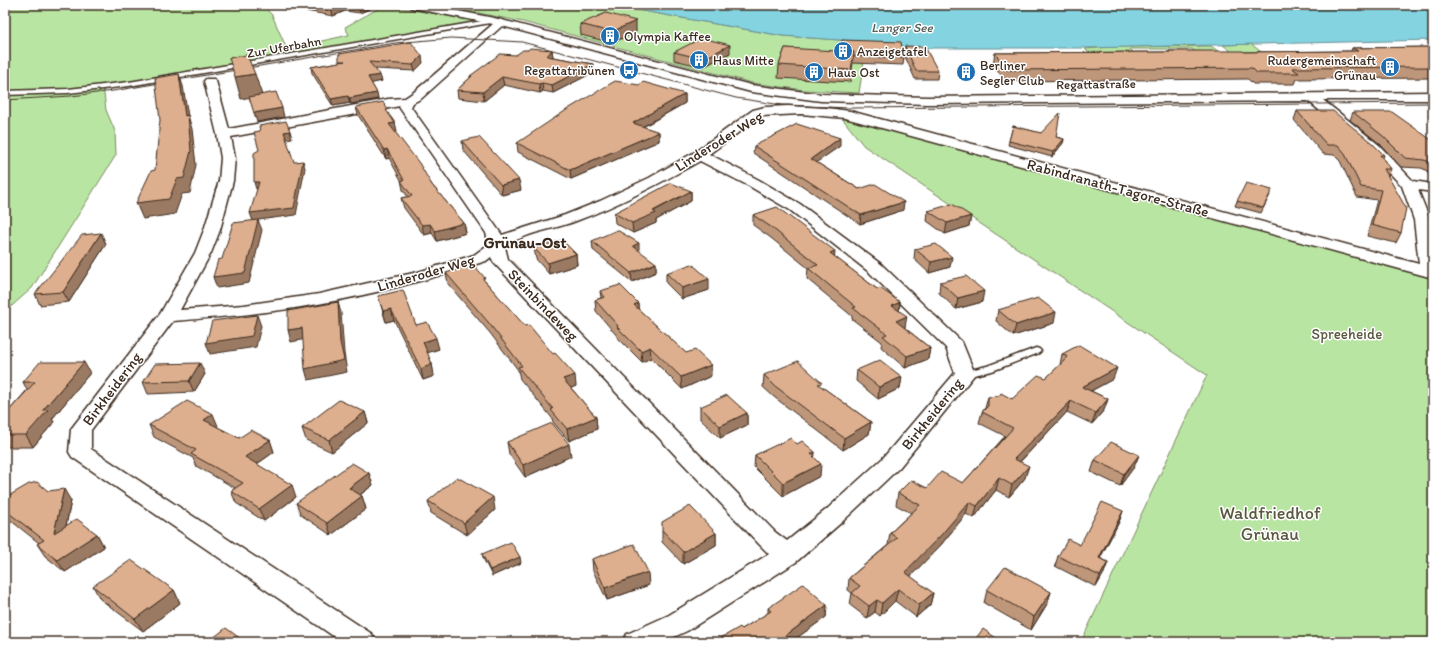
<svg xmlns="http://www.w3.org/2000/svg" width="1438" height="647" font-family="Itim,sans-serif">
<rect width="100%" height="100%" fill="#fff"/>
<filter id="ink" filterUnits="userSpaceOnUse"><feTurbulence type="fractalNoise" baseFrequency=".025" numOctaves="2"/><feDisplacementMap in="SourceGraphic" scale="8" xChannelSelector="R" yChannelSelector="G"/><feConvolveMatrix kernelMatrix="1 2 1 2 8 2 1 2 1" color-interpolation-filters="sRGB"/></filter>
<g filter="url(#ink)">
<g fill="#b9e5a3" stroke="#7a8860">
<polygon points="5,5 262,5 272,15 289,54 299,46 349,35 345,27 385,5 475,21 474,22 103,86 106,110 115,131 116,155 32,288 5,312"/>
<polygon points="439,5 609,5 783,36 854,41 866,48 859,93 804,90 752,83 523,22"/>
<polygon points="1251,44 1264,54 1232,52 1223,45"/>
<polygon points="1211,46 1230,60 1205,60 1192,49 1130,49 1141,61 1094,58 1085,49 1112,47"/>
<polygon points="841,117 1433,268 1433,642 1081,642 1207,375 864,146"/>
</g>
<polygon fill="#84d3e1" stroke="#678f93" points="609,5 1433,5 1433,40 1085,48 909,48 909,50 901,50 853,41 783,36"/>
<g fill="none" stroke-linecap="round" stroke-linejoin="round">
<g stroke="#3b2a1e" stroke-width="3">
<g id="lane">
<polygon points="494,19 496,20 496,22 129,86 68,93 5,95 5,91 68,89 129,82"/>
<polygon points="1036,348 1039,349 1041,351 1039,353 992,371 965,377 960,374 962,372 987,366"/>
</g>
</g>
<g stroke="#3b2a1e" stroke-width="3">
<path id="street" d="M407,5H427L494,18L751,85L821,94L928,97L1433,92V100H1323L1379,145L1413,181L1433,184V192L1418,190L1430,220L1433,246V278L845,118L801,114L761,116L709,154L759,180L800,204L881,264L962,342L975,374L899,468L843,521L796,562L687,631L663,642H623L627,634L669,615L769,554L759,544L494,263L491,257L486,261C431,279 375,294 318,304C270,313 222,317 173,321L91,430V449L372,634L376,642H342L72,457L69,452L71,429L160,314L195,253L204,230L219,181L221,158L217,134L204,81L206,79H214L216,81L229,129L388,99L405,98L414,92L493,24L412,8ZM502,26L751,92L821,101L928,104L1308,101L1369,151L1402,186L1414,220L1419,264L850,111L826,108L788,106L765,107L753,110L695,152L649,178L600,201L565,215L502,235L411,107L413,103L422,98ZM400,106L399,107L486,233L489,244L474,255L418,272L319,294L244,305L180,310L211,253L220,230L233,181L235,158L231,137ZM700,161L749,186L790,210L869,272L946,348L955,373L883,458L827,509L787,541L775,532L508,259L505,247C525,232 553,230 576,221C620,205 660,183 700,161Z"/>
</g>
<use href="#lane" fill="#fff" fill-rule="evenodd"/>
<use href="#street" fill="#fff" fill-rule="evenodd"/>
<polyline stroke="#3b2a1e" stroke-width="1" points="5,100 71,96 113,91 395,43 451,38 522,42 736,98 782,105 849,108 1433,103"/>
</g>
<g fill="#be967a" stroke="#3b2a1e">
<polygon points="294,5 378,5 360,13 345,11 333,16 295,9"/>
<polygon points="580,24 636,32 612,43 581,35"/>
<polygon points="905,46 938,71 937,79 915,79 904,54"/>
<polygon points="1433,47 1433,78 1297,79 1295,84 1253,84 1248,79 1005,81 993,64 995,53 1168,52 1169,51 1245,52 1351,51 1352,48"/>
<polygon points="785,48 904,58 903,65 853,63 850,82 778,78 779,65"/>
<polygon points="528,50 552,50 553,57 593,64 594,72 553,93 543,91 540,93 504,85 484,101 458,98 457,90 470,78 470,76 516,55"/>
<polygon points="674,52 730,53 703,67 674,60"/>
<polygon points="339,54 423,63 415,71 375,69 382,81 371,83 377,93 378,99 351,104 350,103 333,106 312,73 311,67 340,62"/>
<polygon points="685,94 685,103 643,127 659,132 659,141 571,179 518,152 517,143"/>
<polygon points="356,107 389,115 395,123 397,132 395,132 432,185 464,223 466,233 437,241 432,233 424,235 404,208 401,198 408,197 403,190 401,180 389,158 386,159 358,115"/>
<polygon points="1297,111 1384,155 1383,158 1391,169 1388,176 1401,233 1396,243 1367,236 1377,200 1357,197 1340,161 1334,155 1323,154 1294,120"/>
<polygon points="1353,112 1433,141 1433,181 1426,170 1421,168 1401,167 1380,144 1350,120"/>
<polygon points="1013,126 1064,139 1063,143 1052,157 1008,145"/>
<polygon points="462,141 521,190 502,195 463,150"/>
<polygon points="754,146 840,146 816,162 859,189 903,210 860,224 753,153"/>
<polygon points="691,191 691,201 656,220 656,223 633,233 615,223 614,213"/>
<polygon points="1270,195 1261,213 1235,206 1237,201"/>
<polygon points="928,211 971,216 969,226 945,234 927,221"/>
<polygon points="753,215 835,257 877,289 900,302 899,311 905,327 905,328 930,348 928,359 905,368 881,347 882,342 852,319 852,316 807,279 808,268 771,238 753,225"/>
<polygon points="101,233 106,244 69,302 40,305 35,294"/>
<polygon points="592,241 656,263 656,272 632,282 593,250"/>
<polygon points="534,248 576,254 577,265 549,274 536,259"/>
<polygon points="915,249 950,267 929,273 914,259"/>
<polygon points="446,273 485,281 576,386 571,388 596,417 597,429 569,441 553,422 552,418 520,379 518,370 490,333 448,284"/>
<polygon points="666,273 709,290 682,299 666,283"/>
<polygon points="940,282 982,302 956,309 939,293"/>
<polygon points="600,291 638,303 638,309 711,376 682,389 651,358 642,362 618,338 617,336 596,311 595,300 601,298"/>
<polygon points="378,296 416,325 439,349 427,353 432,364 434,376 423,380 394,320 386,322"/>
<polygon points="998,310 1054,323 1013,336 996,321"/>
<polygon points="1062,354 1113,379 1091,391 1108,399 1104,410 1092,424 1067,412 1020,462 1025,478 1009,497 996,490 974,518 966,514 940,546 910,576 933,593 930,605 916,617 895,601 880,616 875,612 867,618 850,605 852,593 848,590 849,578 888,545 890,533 911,513 896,505 898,493 927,488 963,483 1005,436 979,423 982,412 985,408 988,397 1012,399 1046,378 1060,365"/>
<polygon points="857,370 902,377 900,388 878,399 856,381"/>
<polygon points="90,373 52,419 54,422 33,447 5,447 5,415 27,390 23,382"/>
<polygon points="205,374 194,392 148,394 143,382"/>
<polygon points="764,375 822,387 871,422 869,434 843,450 774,397 763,387"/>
<polygon points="700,407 747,413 747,425 720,438 700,419"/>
<polygon points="365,412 368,423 332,452 306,440 302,428"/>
<polygon points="149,425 218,426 217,427 239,438 270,440 274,452 257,464 296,497 264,521 236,503 231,491 235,488 196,466 193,458 154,437"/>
<polygon points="507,442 571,456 525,477 509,454"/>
<polygon points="797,444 815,452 814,458 820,476 783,496 754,467 755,455"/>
<polygon points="1139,455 1134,467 1120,486 1091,472 1095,460"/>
<polygon points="369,473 373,485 360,495 362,496 366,509 331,535 301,515 296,503"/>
<polygon points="48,491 71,501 66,526 97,534 104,547 65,572 45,556 37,544 39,543 5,516 5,498"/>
<polygon points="428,501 495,510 467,535 431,513"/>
<polygon points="1123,511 1119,522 1100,558 1108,562 1104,573 1096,587 1055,566 1058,556 1080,545"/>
<polygon points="662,530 716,533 716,545 683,564 662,542"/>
<polygon points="482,554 521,563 492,576 484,560"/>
<polygon points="592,559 649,585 607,600 593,571"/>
<polygon points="93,586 174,590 180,603 143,631 100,599"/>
<polygon points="987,590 1051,592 1047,604 1031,630 984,603"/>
<polygon points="827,605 826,617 791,642 714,642 742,629 768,613 768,608"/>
</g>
<g fill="#9b7a63" stroke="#3b2a1e">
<polygon points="335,5 344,5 345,11 333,16 331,7"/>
<polygon points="358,5 378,5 360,13"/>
<polygon points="636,21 636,32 612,43 611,32"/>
<polygon points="730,45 730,53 703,67 703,59"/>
<polygon points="552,50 553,58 547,56"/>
<polygon points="422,56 423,63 415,71 413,65"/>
<polygon points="593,64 594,72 553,93 552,85"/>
<polygon points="179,74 183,86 188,116 188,115 192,129 196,165 190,193 182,194 175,214 143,219 136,203 177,179 185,116"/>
<polygon points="255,74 262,95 241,99 235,77"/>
<polygon points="380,75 382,81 369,84 368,77"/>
<polygon points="502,77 504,85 484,101 483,92"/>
<polygon points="542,83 543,91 540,93 539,84"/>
<polygon points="377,93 378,99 351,104 349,98"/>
<polygon points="685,94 685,103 633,132 633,123"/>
<polygon points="348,96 350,103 333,106 331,99"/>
<polygon points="282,108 284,117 257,122 254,113"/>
<polygon points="395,123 397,132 391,133 389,124"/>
<polygon points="290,131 292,138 285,139 284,132"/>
<polygon points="659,132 659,141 571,179 570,170"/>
<polygon points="840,138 840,146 810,167 811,159"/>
<polygon points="1064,139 1063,143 1052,157 1053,152"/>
<polygon points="387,149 389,158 386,159 384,150"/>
<polygon points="303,161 305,168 296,215 258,220 262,230 249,283 217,288 213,277 253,221 250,213"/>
<polygon points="519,180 521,190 502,195 501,185"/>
<polygon points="254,182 259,182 261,189 256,189"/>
<polygon points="691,191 691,201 656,220 656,223 633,233 632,223"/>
<polygon points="904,202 903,210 860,224 861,215"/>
<polygon points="971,216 969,226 945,234 947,223"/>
<polygon points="464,223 466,233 437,241 435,231"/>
<polygon points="430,224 432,233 424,235 422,225"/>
<polygon points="101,233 106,244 69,302 63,292"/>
<polygon points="639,243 639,252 633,246"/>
<polygon points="835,251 834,262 830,253"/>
<polygon points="576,254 577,265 549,274 548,263"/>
<polygon points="952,257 950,267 929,273 931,262"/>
<polygon points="656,263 656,272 632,282 631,273"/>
<polygon points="709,279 709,290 682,299 682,288"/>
<polygon points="984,291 982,302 956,309 958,298"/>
<polygon points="338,302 341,313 344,353 347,372 308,380 305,369 340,342"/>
<polygon points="900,302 899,314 892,306"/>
<polygon points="638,303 639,315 634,305"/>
<polygon points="391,309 394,320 386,322 383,311"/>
<polygon points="1056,312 1054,323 1013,336 1016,325"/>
<polygon points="257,315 261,326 256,347 210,354 206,343"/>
<polygon points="907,316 905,327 895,332 896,321"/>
<polygon points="302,328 306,339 291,342 288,330"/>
<polygon points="436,338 439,349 426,353 423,342"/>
<polygon points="650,347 651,358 642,362 641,351"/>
<polygon points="930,348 928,359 905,368 907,356"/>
<polygon points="84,362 90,373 52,419 54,422 33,447 26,435 43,410"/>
<polygon points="200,363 205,374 194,392 189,381"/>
<polygon points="432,364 434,376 423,380 421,369"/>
<polygon points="711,365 711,376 682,389 681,377"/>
<polygon points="1117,368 1113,379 1078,398 1082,387"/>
<polygon points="575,375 576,386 564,391 563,379"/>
<polygon points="902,377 900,388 878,399 879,387"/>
<polygon points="1108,399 1104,410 1092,424 1096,413"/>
<polygon points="1071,401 1067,412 1011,471 1014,459"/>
<polygon points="365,412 368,423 332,452 329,440"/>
<polygon points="747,413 747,425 720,438 720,426"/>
<polygon points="213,414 218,426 209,432 204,420"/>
<polygon points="596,417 597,429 569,441 567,429"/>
<polygon points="871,422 869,434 843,450 844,438"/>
<polygon points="270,440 274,452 250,469 245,457"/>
<polygon points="569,444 571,456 525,477 523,465"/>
<polygon points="815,452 814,464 811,454"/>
<polygon points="1139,455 1134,467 1120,486 1124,474"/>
<polygon points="821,464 820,476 783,496 783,483"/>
<polygon points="1029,466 1025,478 1009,497 1012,485"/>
<polygon points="369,473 373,485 353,500 349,488"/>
<polygon points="999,478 996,490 974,518 977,506"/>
<polygon points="292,485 296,497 264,521 259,509"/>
<polygon points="64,489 71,501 62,545 54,533"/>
<polygon points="362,496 366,509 331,535 327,523"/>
<polygon points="493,497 495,510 467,535 464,523"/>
<polygon points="969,502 966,514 940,546 903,584 905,572"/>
<polygon points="1123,511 1119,522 1095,568 1099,558"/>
<polygon points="716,533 716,545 683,564 683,552"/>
<polygon points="97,534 104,547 65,572 57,560"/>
<polygon points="520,557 521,563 492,576 490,570"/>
<polygon points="1108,562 1104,573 1096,587 1100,576"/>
<polygon points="648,572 649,585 607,600 605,588"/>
<polygon points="898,589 895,601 880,616 882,603"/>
<polygon points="174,590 180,603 143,631 135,619"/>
<polygon points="1051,592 1047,604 1031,630 1034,617"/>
<polygon points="933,593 930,605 916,617 919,605"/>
<polygon points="877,600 875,612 867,618 869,606"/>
<polygon points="827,605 826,617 791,642 778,642 785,636"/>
</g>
<g fill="#ddaf8e" stroke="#3b2a1e">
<polygon points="321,5 335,5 331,7"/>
<polygon points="606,13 636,21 611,32 580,24"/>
<polygon points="702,38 730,45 703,59 674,52"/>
<polygon points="842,40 901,42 904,58 853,56 854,52 841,51"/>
<polygon points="411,42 422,56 413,65 369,62 380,75 368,77 377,93 349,98 348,96 331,99 311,67 345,61 339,61 339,54"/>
<polygon points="905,46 925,47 938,71 916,71"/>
<polygon points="1433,47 1433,67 1292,68 1299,73 1257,73 1252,68 1007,70 995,53 1170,52 1169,51 1242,51 1245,52 1358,51 1352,48"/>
<polygon points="530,48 552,50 547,56 593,64 552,85 542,83 539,84 502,77 483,92 457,90 472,76 470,76 500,54 516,55 523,50 528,50"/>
<polygon points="785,48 854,52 851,70 779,65"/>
<polygon points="247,55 255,74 235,77 229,58"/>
<polygon points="179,74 185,116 188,115 191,151 184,178 177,179 169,199 136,203 151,171 155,170 160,120 155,78"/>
<polygon points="615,81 639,85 643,82 685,94 633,123 659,132 570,170 517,143 568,109"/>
<polygon points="276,92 282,108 254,113 249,97"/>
<polygon points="383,102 388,110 386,110 395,123 389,124 419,163 432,185 464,223 435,231 430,224 422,225 401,198 412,196 401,181 404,180 387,149 384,150 356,107"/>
<polygon points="1297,111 1333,111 1372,143 1384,155 1380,155 1391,169 1384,169 1406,208 1401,233 1372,225 1381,190 1361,187 1344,152 1338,145 1327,145"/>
<polygon points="1353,112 1392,112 1433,141 1433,167 1430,162 1424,160 1405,158 1383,136"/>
<polygon points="1060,113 1056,137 1064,139 1053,152 1009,141 1013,126 1041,133"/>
<polygon points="286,121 290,131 284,132 294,162 303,161 294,208 250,213 259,182 254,182 254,153 259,150 254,132 260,131 259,126"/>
<polygon points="797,124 840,138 811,159 859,189 875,184 904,202 861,215 754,146"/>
<polygon points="479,137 519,180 501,185 462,141"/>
<polygon points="671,183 691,191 653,211 656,213 632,223 614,213"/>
<polygon points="1246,183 1272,190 1263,208 1237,201"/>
<polygon points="952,204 971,216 947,223 928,211"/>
<polygon points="777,207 835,251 830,253 877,289 880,288 900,302 892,306 907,316 896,321 930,348 907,356 883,336 887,334 853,308 856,307 808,268 818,265 771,227 753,215"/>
<polygon points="258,220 245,273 213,277 218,260 222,259 233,223"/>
<polygon points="617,230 639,243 633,246 656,263 631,273 592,241"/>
<polygon points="101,233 63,292 35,294 82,235"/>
<polygon points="562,240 576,254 548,263 534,248"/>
<polygon points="936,244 952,257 931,262 915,249"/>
<polygon points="473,264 485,278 483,279 525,326 529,325 553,354 555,353 575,375 563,379 596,417 567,429 551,410 553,409 518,367 522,366 488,322 446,273"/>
<polygon points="692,264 709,279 682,288 666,273"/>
<polygon points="966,276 984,291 958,298 940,282"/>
<polygon points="620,285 638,303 634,305 686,353 695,350 711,365 681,377 650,347 641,351 617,327 618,326 595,300 605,297 600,291"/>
<polygon points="403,290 416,325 427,322 436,338 423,342 432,364 421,369 391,309 383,311 378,296"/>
<polygon points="1038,298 1056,312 1016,325 998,310"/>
<polygon points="338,302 340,342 344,360 305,369 302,328 288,330 288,311"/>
<polygon points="257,315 252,336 206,343 212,321"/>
<polygon points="1079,345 1117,368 1082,387 1108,399 1096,413 1071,401 1014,459 1029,466 1012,485 999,478 977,506 969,502 942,534 905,572 933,593 919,605 898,589 882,603 877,600 869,606 852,593 860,586 849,578 897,538 890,533 920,505 898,493 911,480 927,488 941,472 963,483 1013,428 982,412 988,406 988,397 999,396 1001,393 1012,399 1038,375 1046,378 1068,357 1062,354"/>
<polygon points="880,360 902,377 879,387 857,370"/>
<polygon points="798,361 822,383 818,384 871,422 844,438 775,386 764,375"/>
<polygon points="40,362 84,362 43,410 48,410 26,435 5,435 5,415 35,382 23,382"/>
<polygon points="200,363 189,381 143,382 155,364"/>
<polygon points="727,395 747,413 720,426 700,407"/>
<polygon points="339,400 365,412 329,440 302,428"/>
<polygon points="187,401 213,414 204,420 239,438 251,430 270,440 245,457 292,485 259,509 231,491 243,483 191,454 196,450 149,425"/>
<polygon points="552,423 569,444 523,465 507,442"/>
<polygon points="791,438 797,444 802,441 815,452 811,454 821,464 783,483 755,455"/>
<polygon points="1111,442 1139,455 1124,474 1095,460"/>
<polygon points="352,463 369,473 349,488 362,496 327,523 296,503"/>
<polygon points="457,477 493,497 464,523 428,501"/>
<polygon points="37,482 48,491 64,489 54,533 77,519 97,534 57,560 37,544 44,540 5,510 5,498 29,484"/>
<polygon points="1102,502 1123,511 1099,558 1108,562 1100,576 1058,556 1068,539 1080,545"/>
<polygon points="690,506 716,533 683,552 662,530 662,522"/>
<polygon points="511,542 520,557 490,570 482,554"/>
<polygon points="634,544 648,572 605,588 592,559"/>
<polygon points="131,560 174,590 135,619 93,586"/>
<polygon points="1005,567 1051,592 1034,617 987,590"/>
<polygon points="803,584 827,605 785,636 786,637 778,642 714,642 740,627 742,629 771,611 768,608"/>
<polygon points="226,628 245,642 208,642"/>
<polygon points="983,629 1002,642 973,642"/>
</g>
</g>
<defs>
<g id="building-disc" transform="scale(1)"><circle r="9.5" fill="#1f6fb2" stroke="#fff"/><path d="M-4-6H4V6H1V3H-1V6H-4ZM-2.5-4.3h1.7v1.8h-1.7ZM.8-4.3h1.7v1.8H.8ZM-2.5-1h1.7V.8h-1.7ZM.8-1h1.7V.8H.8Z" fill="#fff"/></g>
<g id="bus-disc" transform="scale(1)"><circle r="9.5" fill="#1f6fb2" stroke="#fff"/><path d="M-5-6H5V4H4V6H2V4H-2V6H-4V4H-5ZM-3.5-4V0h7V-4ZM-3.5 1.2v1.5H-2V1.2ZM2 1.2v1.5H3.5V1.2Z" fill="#fff"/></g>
</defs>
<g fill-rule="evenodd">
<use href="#building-disc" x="610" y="36"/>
<use href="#building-disc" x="843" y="51"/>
<use href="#building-disc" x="699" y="60"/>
<use href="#building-disc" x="1390" y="67"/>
<use href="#bus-disc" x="629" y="70"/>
<use href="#building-disc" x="814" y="72"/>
<use href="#building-disc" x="966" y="72"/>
</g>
<g text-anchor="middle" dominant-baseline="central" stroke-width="3" stroke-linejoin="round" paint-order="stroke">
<g font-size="13" font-style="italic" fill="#515d58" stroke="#fff">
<text x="902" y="27">Langer See</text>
</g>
<g font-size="13" fill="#3b2a1e" stroke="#fff" text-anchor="start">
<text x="624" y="36">Olympia Kaffee</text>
<text x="857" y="51">Anzeigetafel</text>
<text x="713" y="60">Haus Mitte</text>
<text x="1376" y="60" text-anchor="end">Rudergemeinschaft<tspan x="1376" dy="15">Grünau</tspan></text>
<text x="980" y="65">Berliner<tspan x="980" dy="15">Segler Club</tspan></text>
<text x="615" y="70" text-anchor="end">Regattatribünen</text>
<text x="828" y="72">Haus Ost</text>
</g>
<g font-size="13" fill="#3b2a1e" stroke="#fff">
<text transform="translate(284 47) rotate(-10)">Zur Uferbahn</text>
<text transform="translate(1096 84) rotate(-1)">Regattastraße</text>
</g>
<g font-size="15" fill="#3b2a1e" stroke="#fff">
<text transform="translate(719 141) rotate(-32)">Linderoder Weg</text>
<text transform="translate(1118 188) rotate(15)">Rabindranath-Tagore-Straße</text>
<text transform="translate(426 273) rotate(-16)">Linderoder Weg</text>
<text transform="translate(543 305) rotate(46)">Steinbindeweg</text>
<text transform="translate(112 389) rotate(-53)">Birkheidering</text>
<text transform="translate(932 414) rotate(-51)">Birkheidering</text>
</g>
<g font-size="15" fill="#5a593f" stroke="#fff">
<text x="1347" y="334">Spreeheide</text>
</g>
<g font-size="16" font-weight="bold" fill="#3b2a1e" stroke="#fff">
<text x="525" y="242">Grünau-Ost</text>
</g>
<g font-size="18" fill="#5a593f" stroke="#fff">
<text x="1270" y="513">Waldfriedhof<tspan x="1270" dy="21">Grünau</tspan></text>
</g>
</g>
<rect width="1438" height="647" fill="none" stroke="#fff" stroke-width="20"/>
<rect x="10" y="10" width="1418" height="627" fill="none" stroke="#3b2a1e" stroke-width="1.5" filter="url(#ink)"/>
</svg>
